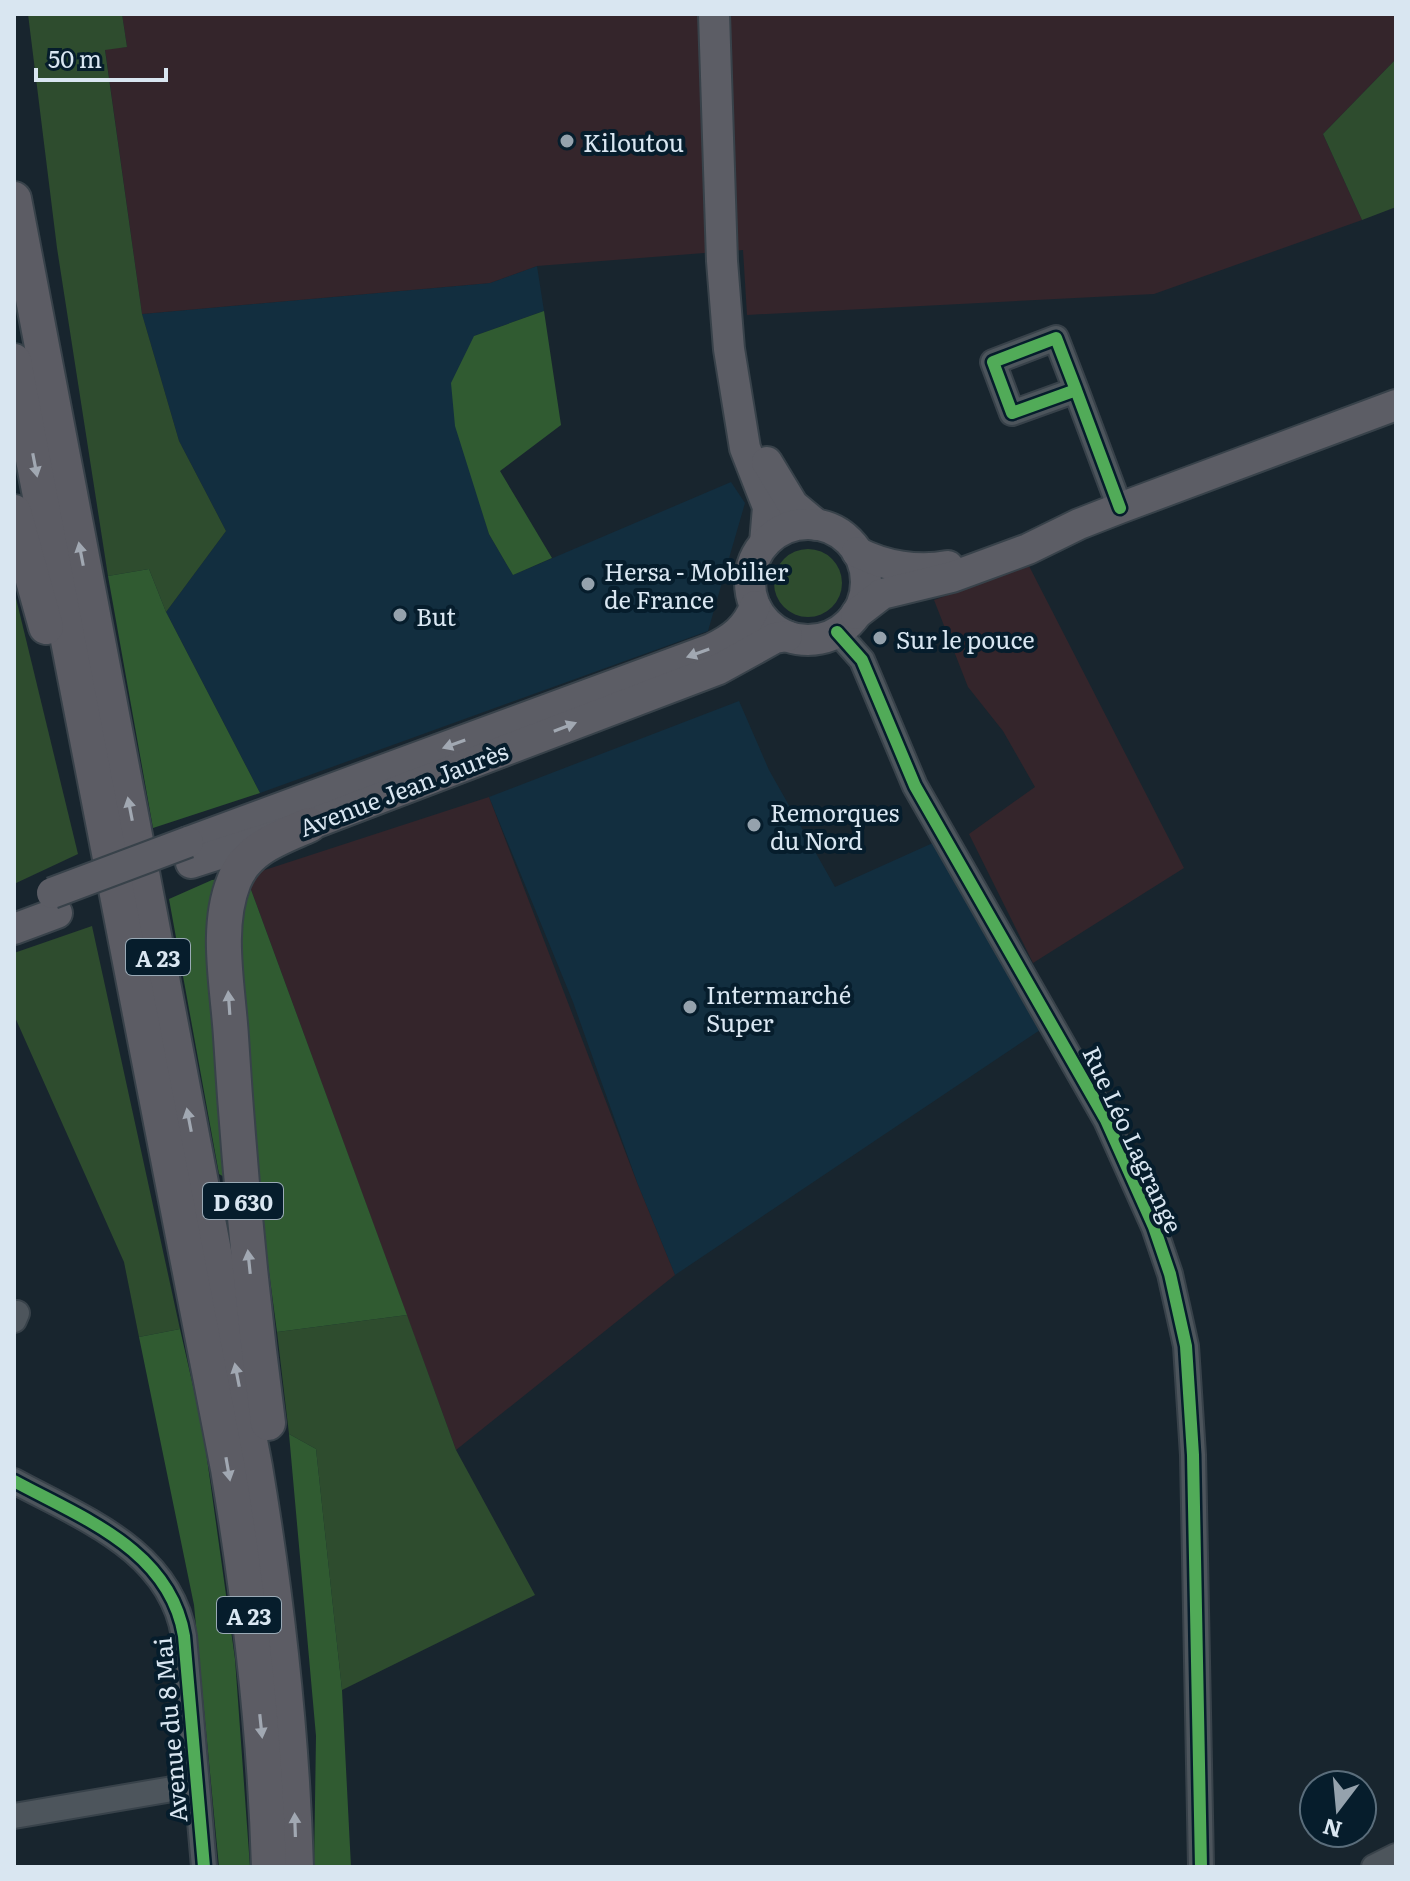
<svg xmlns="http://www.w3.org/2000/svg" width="1410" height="1881" font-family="Literata,serif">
<rect width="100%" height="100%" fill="#18252e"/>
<g fill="#122e3f">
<polygon points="537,266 544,311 474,336 478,496 489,534 513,575 731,482 745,503 708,631 260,793 166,612 226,531 179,441 142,314 490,283"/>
<polygon points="739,701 769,770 835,887 935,842 1040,1030 675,1275 638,1185 573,1002 489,797"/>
</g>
<g fill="#34252b">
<polygon points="122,14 1396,14 1396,59 1323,134 1362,220 1154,294 747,315 743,250 537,266 490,283 142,314 105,49 127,47"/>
<polygon points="1029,566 1184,868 1033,963 969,834 1035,787 1003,731 968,687 934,600"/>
<polygon points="489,797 638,1185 675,1275 456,1450 246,876"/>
</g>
<g fill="#2e4c2e">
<polygon points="28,14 122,14 127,47 105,50 142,314 179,441 226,531 166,612 149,569 108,576 57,248"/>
<polygon points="1396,59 1396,207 1362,220 1323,134"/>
<circle cx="808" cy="583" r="34"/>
<polygon points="14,590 78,854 14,884"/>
<polygon points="92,926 180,1329 139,1337 124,1262 14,1015 14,953"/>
<polygon points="407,1315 456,1450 535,1595 342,1690 316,1449 289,1434 277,1332"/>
</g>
<g fill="#305b31">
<polygon points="544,311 561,425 500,471 552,558 513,575 489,534 455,426 451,383 474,336"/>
<polygon points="149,569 166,612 260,793 153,828 108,576"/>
<polygon points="246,876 407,1315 277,1332 259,1197 219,1174 169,899 212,880"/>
<polygon points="180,1329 203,1430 235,1659 250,1867 219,1867 194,1605 139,1337"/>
<polygon points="289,1434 316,1449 342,1690 351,1867 314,1867 316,1736"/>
</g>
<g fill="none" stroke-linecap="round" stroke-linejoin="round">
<g stroke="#38424a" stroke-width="28">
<g id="minor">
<polyline points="1076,390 1056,338 993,362 1012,413 1076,390 1120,508"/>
<polyline points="837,632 862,660 915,786 1106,1120 1154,1227 1170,1274 1186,1346 1193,1455 1201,1867"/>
<polyline points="14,1320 17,1313"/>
<path d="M14,1481C82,1518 170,1550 184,1636L204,1867"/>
<polyline points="14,1816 196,1785"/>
<polyline points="1374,1867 1396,1856"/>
</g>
</g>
<g stroke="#38424a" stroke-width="34">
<g id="major">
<polyline points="714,14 722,261 729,349 745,448 768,507 765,543"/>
<polyline points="767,462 793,505 817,525"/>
<circle cx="808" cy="582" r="58"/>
<path d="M857,552C884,566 918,572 948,566"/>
<polyline points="856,614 882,594 952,577 1028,549 1079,524 1120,508 1396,405"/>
<path d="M188,842L711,649C732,639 747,628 755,606"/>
<polyline points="191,863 309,825 719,669 775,638 787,636"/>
<polyline points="14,929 57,913"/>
</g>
</g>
<g stroke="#38424a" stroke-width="38">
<g id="highway">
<path d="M14,199L255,1467C277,1599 292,1733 296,1867"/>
<path d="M14,361L228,1469C250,1601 265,1733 269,1867"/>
<polyline points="14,512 46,627"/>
<path d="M268,1423C251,1294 239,1166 231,1037C228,987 215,928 234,881C247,848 280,838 309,825"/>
</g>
</g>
<use href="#minor" stroke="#4d555c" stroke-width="24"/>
<use href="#major" stroke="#5c5d65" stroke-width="30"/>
<use href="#highway" stroke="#5c5c64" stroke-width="34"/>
<g stroke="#38424a" stroke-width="34" stroke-linecap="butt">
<polyline id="major-bridge" points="52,893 188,842"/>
</g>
<use href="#major-bridge" stroke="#5c5d65" stroke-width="30"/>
<g stroke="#061d2c" stroke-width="17">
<g id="cycleway">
<polyline points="1076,390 1056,338 993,362 1012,413 1076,390 1120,508"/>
<polyline points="837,632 862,660 915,786 1106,1120 1154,1227 1170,1274 1186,1346 1193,1455 1201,1867"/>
<path d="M14,1481C82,1518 170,1550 184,1636L204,1867"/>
</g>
</g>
<use href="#cycleway" stroke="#51ab58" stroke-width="12"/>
</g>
<defs><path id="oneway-solid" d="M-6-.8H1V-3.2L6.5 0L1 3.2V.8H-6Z" transform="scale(2)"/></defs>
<g fill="#a1a8b2">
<use href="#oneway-solid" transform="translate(35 465) rotate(79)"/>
<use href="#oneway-solid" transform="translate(81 554) rotate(-101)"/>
<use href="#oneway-solid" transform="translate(698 653) rotate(160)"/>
<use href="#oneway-solid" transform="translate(565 727) rotate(-21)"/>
<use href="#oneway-solid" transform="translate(454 744) rotate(160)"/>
<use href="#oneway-solid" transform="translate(130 809) rotate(-101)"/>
<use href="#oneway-solid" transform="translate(229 1003) rotate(-94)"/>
<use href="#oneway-solid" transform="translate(189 1120) rotate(-101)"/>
<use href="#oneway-solid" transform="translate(249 1262) rotate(-96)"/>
<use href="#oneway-solid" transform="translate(237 1375) rotate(-101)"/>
<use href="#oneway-solid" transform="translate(228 1469) rotate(80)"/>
<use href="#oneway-solid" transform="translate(261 1726) rotate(84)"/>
<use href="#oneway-solid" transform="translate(295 1825) rotate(-92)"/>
</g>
<g fill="#95a2ad" stroke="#061d2c" stroke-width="3">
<circle cx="567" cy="141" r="8"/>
<circle cx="588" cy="584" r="8"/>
<circle cx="400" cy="615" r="8"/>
<circle cx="880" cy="638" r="8"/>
<circle cx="754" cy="825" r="8"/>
<circle cx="690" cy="1007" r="8"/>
</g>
<g text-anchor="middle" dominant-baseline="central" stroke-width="8" stroke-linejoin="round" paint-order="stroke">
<g fill="#061d2c" stroke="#9aaab6" stroke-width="2">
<rect x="126" y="939" width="64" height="36" rx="6"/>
<rect x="203" y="1183" width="80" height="36" rx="6"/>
<rect x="217" y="1597" width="64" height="36" rx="6"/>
</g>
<g font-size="22" font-weight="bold" fill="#d9e6f1">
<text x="158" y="957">A 23</text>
<text x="243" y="1201">D 630</text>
<text x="249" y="1615">A 23</text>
</g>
<g font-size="24" fill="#d9e6f1" stroke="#061d2c" text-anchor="start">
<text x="583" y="141">Kiloutou</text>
<text x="604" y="570">Hersa - Mobilier<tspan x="604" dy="28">de France</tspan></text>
<text x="416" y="615">But</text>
<text x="896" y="638">Sur le pouce</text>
<text x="770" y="811">Remorques<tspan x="770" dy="28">du Nord</tspan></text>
<text x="706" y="993">Intermarché<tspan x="706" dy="28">Super</tspan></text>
</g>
<g font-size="24" fill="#d9e6f1" stroke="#061d2c">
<text transform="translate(403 788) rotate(-21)">Avenue Jean Jaurès</text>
<text transform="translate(1134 1139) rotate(65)">Rue Léo Lagrange</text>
<text transform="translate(169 1730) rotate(-95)">Avenue du 8 Mai</text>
</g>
</g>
<rect width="1410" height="1881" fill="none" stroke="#d9e6f1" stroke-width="32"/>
<g transform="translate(1338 1809) rotate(196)"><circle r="38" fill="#061d2c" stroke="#5a6d7b" stroke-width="2"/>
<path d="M0-6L14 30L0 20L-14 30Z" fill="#95a2ad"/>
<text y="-12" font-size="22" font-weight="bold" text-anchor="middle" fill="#d9e6f1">N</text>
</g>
<path d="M36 68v12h130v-12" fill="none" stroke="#d9e6f1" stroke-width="4"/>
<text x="48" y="68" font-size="24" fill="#d9e6f1" stroke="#061d2c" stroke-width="6" paint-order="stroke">50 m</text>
</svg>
